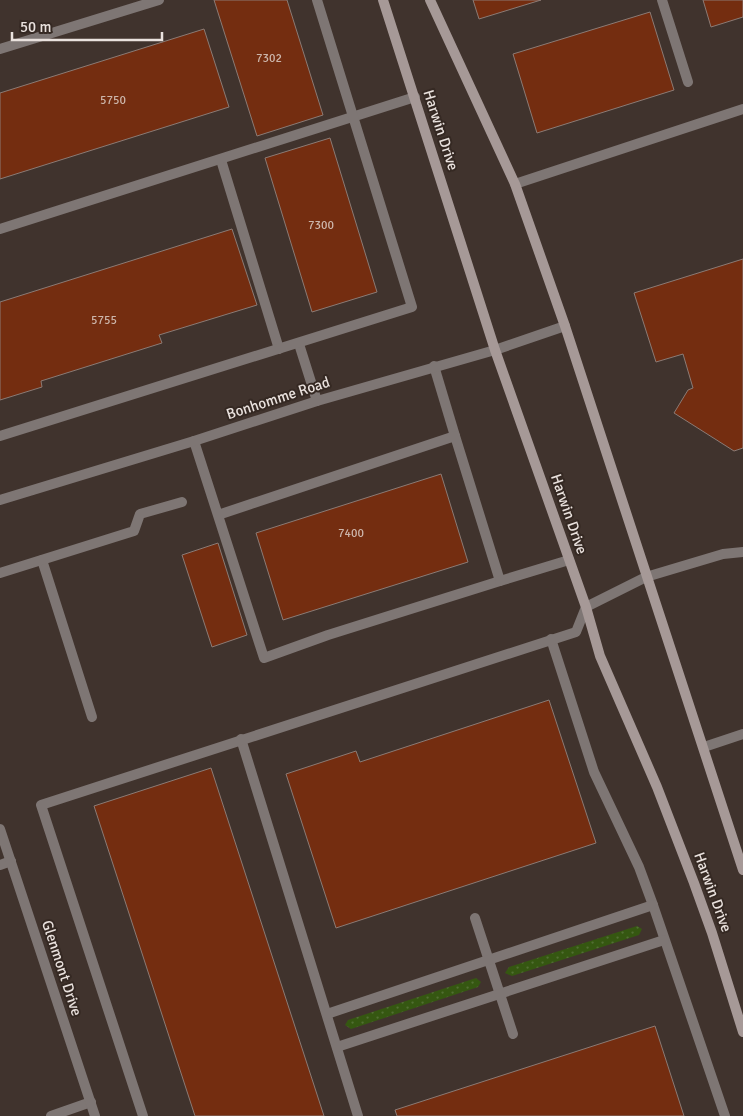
<svg xmlns="http://www.w3.org/2000/svg" width="743" height="1116" font-family="Signika,sans-serif">
<defs>
<pattern id="grass-dots" width="8" height="8" patternUnits="userSpaceOnUse" patternTransform="scale(1.25)"><rect width="8" height="8" fill="#355711"/><path d="M2 2h.1M6 6h.1" fill="none" stroke="#526f33" stroke-width="1.8" stroke-linecap="round"/></pattern>
</defs>
<rect width="100%" height="100%" fill="#40332d"/>
<g fill="url(#grass-dots)">
<polygon points="637,926 642,929 639,935 512,976 505,973 509,967"/>
<polygon points="476,978 481,982 478,987 351,1029 345,1025 348,1020"/>
</g>
<g fill="#742d10" stroke="#8b7b75">
<polygon points="214,0 287,0 323,115 257,136"/>
<polygon points="473,0 541,0 479,19"/>
<polygon points="703,0 743,0 743,17 711,27"/>
<polygon points="650,12 674,90 537,133 513,54"/>
<polygon points="204,29 229,107 0,179 0,93"/>
<polygon points="330,138 377,292 312,312 265,158"/>
<polygon points="232,229 257,305 159,335 162,343 41,381 42,387 0,400 0,302"/>
<polygon points="743,259 743,448 734,451 674,413 688,390 693,388 683,354 656,362 634,293"/>
<polygon points="441,474 468,562 283,620 256,533"/>
<polygon points="218,543 247,635 212,647 182,555"/>
<polygon points="549,700 596,843 336,928 286,774 356,751 360,762"/>
<polygon points="211,768 324,1116 195,1116 94,806"/>
<polygon points="655,1026 684,1116 397,1116 395,1110"/>
</g>
<g fill="none" stroke-linecap="round" stroke-linejoin="round">
<g stroke="#7e7674" stroke-width="10">
<polyline points="662,0 688,82"/>
<polyline points="0,49 159,0"/>
<polyline points="221,160 279,349"/>
<polyline points="515,184 743,109"/>
<polyline points="0,229 415,97"/>
<polyline points="299,344 317,401"/>
<polyline points="434,366 455,436"/>
<polyline points="0,436 412,307 317,0"/>
<polyline points="194,441 264,658 328,635 500,581 455,436 218,515"/>
<polyline points="42,560 92,717"/>
<polyline points="0,573 134,531 140,514 182,502"/>
<polyline points="500,581 569,560"/>
<polyline points="551,639 594,772 639,867 653,905 725,1116"/>
<polyline points="241,739 358,1116"/>
<polyline points="704,747 743,734"/>
<polyline points="0,865 11,861"/>
<polyline points="475,918 513,1034"/>
<polyline points="327,1014 653,905"/>
<polyline points="337,1047 664,940"/>
<polyline points="51,1116 91,1102"/>
<polyline points="143,1116 41,805 576,632 586,607"/>
</g>
<g stroke="#7e7674" stroke-width="10">
<polyline points="0,500 194,441 317,401 495,350 565,326"/>
<polyline points="586,607 646,577 723,554 743,552"/>
<polyline points="0,829 95,1116"/>
</g>
<g stroke="#a69997" stroke-width="10">
<polyline points="383,0 495,350 586,607 600,656 657,787 694,883 712,933 743,1032"/>
<polyline points="430,0 515,184 565,326 743,870"/>
</g>
</g>
<g text-anchor="middle" dominant-baseline="central" stroke-width="4" stroke-linejoin="round" paint-order="stroke">
<g font-size="12" fill="#ccb5aa">
<text x="269" y="58">7302</text>
<text x="113" y="100">5750</text>
<text x="321" y="225">7300</text>
<text x="104" y="320">5755</text>
<text x="351" y="533">7400</text>
</g>
<g font-size="15" fill="#eae2de" stroke="#352923">
<text transform="translate(441 130) rotate(72)">Harwin Drive</text>
<text transform="translate(278 398) rotate(-18)">Bonhomme Road</text>
<text transform="translate(569 514) rotate(71)">Harwin Drive</text>
<text transform="translate(713 892) rotate(70)">Harwin Drive</text>
<text transform="translate(62 968) rotate(72)">Glenmont Drive</text>
</g>
</g>
<path d="M12 32v8h150v-8" fill="none" stroke="#eae2de" stroke-width="2.5"/>
<text x="20" y="32" font-size="15" fill="#eae2de" stroke="#352923" stroke-width="4" paint-order="stroke">50 m</text>
</svg>
